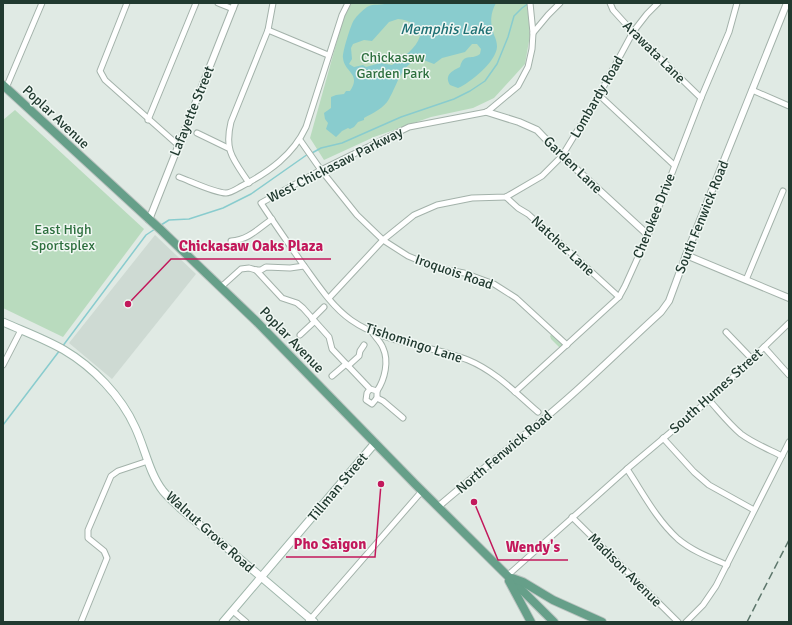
<svg xmlns="http://www.w3.org/2000/svg" width="792" height="625" font-family="Signika,sans-serif">
<rect width="100%" height="100%" fill="#e0eae4"/>
<polygon fill="#cedad3" points="155,235 196,274 112,379 69,343"/>
<g fill="#b9dbbe">
<polygon points="352,3 527,3 530,35 525,64 494,98 473,108 431,117 374,137 324,160 310,138 340,30 344,16"/>
<polygon points="15,110 144,229 63,337 3,308 3,120"/>
<polygon points="552,334 562,343 562,345 560,348 551,339 550,336"/>
</g>
<path fill="#89ccce" fill-rule="evenodd" d="M388,3H496C490,14 490,23 494,35C496,39 497,43 497,47C496,62 470,83 458,88L450,85C444,75 452,71 460,67C464,52 470,61 480,54L481,49L477,44H472L465,52L442,58L434,64L421,59C401,63 398,84 389,99C384,108 373,113 364,118V120L358,122L354,127L350,129L348,128L342,131L336,137L326,129L328,123L325,119L324,113L331,108V97L336,95L344,94L346,91H350C362,74 344,72 343,58C342,53 351,24 354,20C357,15 362,11 367,7C374,3 381,6 388,3ZM398,19C410,20 416,24 420,36C416,49 403,57 392,65L380,63L366,67L363,65L354,67L349,64L352,59L351,48L353,44L364,40L372,41L389,22Z"/>
<g fill="none" stroke-linecap="round" stroke-linejoin="round">
<g stroke="#89ccce" stroke-width="1.5">
<polyline points="312,153 321,148 342,143 401,117 454,99 470,91 485,81 497,64 508,37 514,16 522,8 529,3"/>
<polyline points="161,225 169,220 189,219 223,208 251,194 308,154"/>
<polyline points="62,347 146,235 155,229"/>
<polyline points="3,425 60,350"/>
</g>
<g stroke="#a3b2aa" stroke-width="7">
<g id="minor">
<polyline points="127,3 100,71 105,80 178,145"/>
<polyline points="218,3 233,9"/>
<polyline points="530,3 533,33"/>
<polyline points="610,3 613,10 633,32 701,98"/>
<polyline points="268,30 328,55"/>
<polyline points="6,88 42,3"/>
<polyline points="752,90 789,106"/>
<polyline points="599,95 674,165"/>
<polyline points="148,120 196,3"/>
<polyline points="197,133 228,148"/>
<polyline points="300,140 321,170 357,215 383,240 408,256 437,268 464,273 494,284 516,298 567,345"/>
<path d="M179,177C190,181 215,193 226,193C231,193 238,188 242,186C269,172 293,155 306,127L342,15L348,3"/>
<path d="M249,183C233,159 224,151 231,122L268,30L273,3"/>
<polyline points="506,197 518,208 528,214 619,297"/>
<path d="M231,241C248,240 258,229 272,219"/>
<polyline points="256,270 282,298 297,303 303,308 329,337 332,349 370,389 377,391 377,398 372,404 366,400 367,393 370,389"/>
<polyline points="746,280 783,191"/>
<polyline points="221,287 241,269 249,268 256,270 261,270 266,267 290,268 304,266"/>
<polyline points="329,298 383,240 414,215 437,205 472,198 506,197 542,176 562,156 599,95 633,32 647,14 658,3"/>
<polyline points="312,319 324,307"/>
<path d="M372,332C375,337 381,342 383,348C389,361 385,379 377,391"/>
<polyline points="726,332 751,358"/>
<polyline points="300,335 314,322"/>
<polyline points="764,347 789,375"/>
<polyline points="3,365 21,330"/>
<polyline points="348,366 359,356 360,351 364,345"/>
<polyline points="332,376 346,364"/>
<polyline points="515,392 619,297 625,286 648,235 701,98 729,32 737,3"/>
<polyline points="377,398 383,401 403,418"/>
<path d="M709,400C719,411 729,424 741,434C753,443 768,449 782,456"/>
<path d="M538,412C516,393 495,371 468,360C430,345 385,344 351,320C331,306 316,282 302,263C288,243 274,223 261,203L321,170L409,127L487,112L518,86L528,67L532,49L533,33L548,15L560,3"/>
<polyline points="663,438 694,472 709,485 754,510"/>
<path d="M627,469C643,493 656,519 678,539C692,551 711,558 727,565"/>
<polyline points="572,517 678,622"/>
<polyline points="507,576 627,469 709,400 789,323"/>
<polyline points="233,611 246,622"/>
<polyline points="81,622 107,558 104,551 88,538 88,530 111,476 118,471 148,461"/>
<polyline points="308,622 422,491"/>
<polyline points="686,622 703,605 716,586 789,442"/>
</g>
</g>
<g stroke="#a3b2aa" stroke-width="8">
<g id="tertiary">
<polyline points="487,112 519,122 537,130 562,156 648,235"/>
<polyline points="149,220 235,3"/>
<polyline points="686,255 789,298"/>
<path d="M439,506C481,470 525,436 567,399C599,371 629,341 661,312L669,301L686,255L787,3"/>
</g>
</g>
<g stroke="#9fb6ab" stroke-width="9">
<g id="secondary">
<path d="M3,322C23,331 45,339 64,350C93,367 121,396 135,427C145,448 149,473 163,491C168,497 175,503 180,508L314,622"/>
<polyline points="223,622 375,443"/>
</g>
</g>
<g stroke="#bcc4c1" stroke-width="10">
<g id="primary">
<polyline points="3,85 161,230 257,322 415,484 554,622"/>
<polyline points="512,578 523,582 553,600 602,622"/>
<polyline points="509,581 531,622"/>
</g>
</g>
<use href="#minor" stroke="#fff" stroke-width="5"/>
<use href="#tertiary" stroke="#fff" stroke-width="6"/>
<use href="#secondary" stroke="#fff" stroke-width="7"/>
<use href="#primary" stroke="#669f89" stroke-width="8"/>
<polyline stroke="#5c766b" stroke-width="1.5" stroke-dasharray="8 4" stroke-linecap="butt" points="747,622 789,540"/>
</g>
<g text-anchor="middle" dominant-baseline="central" stroke-width="3" stroke-linejoin="round" paint-order="stroke">
<g font-size="14" fill="#213a30" stroke="#f0f7f3">
<text transform="translate(654 52) rotate(45)">Arawata Lane</text>
<text transform="translate(597 97) rotate(-60)">Lombardy Road</text>
<text transform="translate(192 111) rotate(-68)">Lafayette Street</text>
<text transform="translate(56 117) rotate(43)">Poplar Avenue</text>
<text transform="translate(335 165) rotate(-27)">West Chickasaw Parkway</text>
<text transform="translate(573 165) rotate(44)">Garden Lane</text>
<text transform="translate(654 216) rotate(-68)">Cherokee Drive</text>
<text transform="translate(702 217) rotate(-68)">South Fenwick Road</text>
<text transform="translate(563 246) rotate(43)">Natchez Lane</text>
<text transform="translate(454 272) rotate(19)">Iroquois Road</text>
<text transform="translate(292 340) rotate(46)">Poplar Avenue</text>
<text transform="translate(414 343) rotate(18)">Tishomingo Lane</text>
<text transform="translate(716 391) rotate(-42)">South Humes Street</text>
<text transform="translate(504 452) rotate(-40)">North Fenwick Road</text>
<text transform="translate(338 487) rotate(-50)">Tillman Street</text>
<text transform="translate(210 532) rotate(42)">Walnut Grove Road</text>
<text transform="translate(625 570) rotate(45)">Madison Avenue</text>
</g>
<g font-size="14" fill="#2d6f3e" stroke="#f0f7f3">
<text x="393" y="57">Chickasaw<tspan x="393" dy="16">Garden Park</tspan></text>
<text x="63" y="229">East High<tspan x="63" dy="16">Sportsplex</tspan></text>
</g>
<g font-size="15" font-style="italic" fill="#1e7074" stroke="#f0f7f3">
<text x="446" y="29">Memphis Lake</text>
</g>
</g>
<path fill="none" stroke="#c2185b" stroke-width="1.5" d="M128 304L171 259H331M381 484L375 557H286M474 502L498 560H568"/>
<g fill="#c2185b" stroke="#f0f7f3" stroke-width="1.5">
<circle cx="128" cy="304" r="4"/>
<circle cx="381" cy="484" r="4"/>
<circle cx="474" cy="502" r="4"/>
</g>
<g font-size="15" text-anchor="middle" font-weight="bold" fill="#c2185b" stroke="#f0f7f3" stroke-width="3" stroke-linejoin="round" paint-order="stroke">
<text x="251" y="251">Chickasaw Oaks Plaza</text>
<text x="330" y="549">Pho Saigon</text>
<text x="533" y="552">Wendy's</text>
</g>
<rect width="792" height="625" fill="none" stroke="#213a30" stroke-width="8"/>
</svg>
